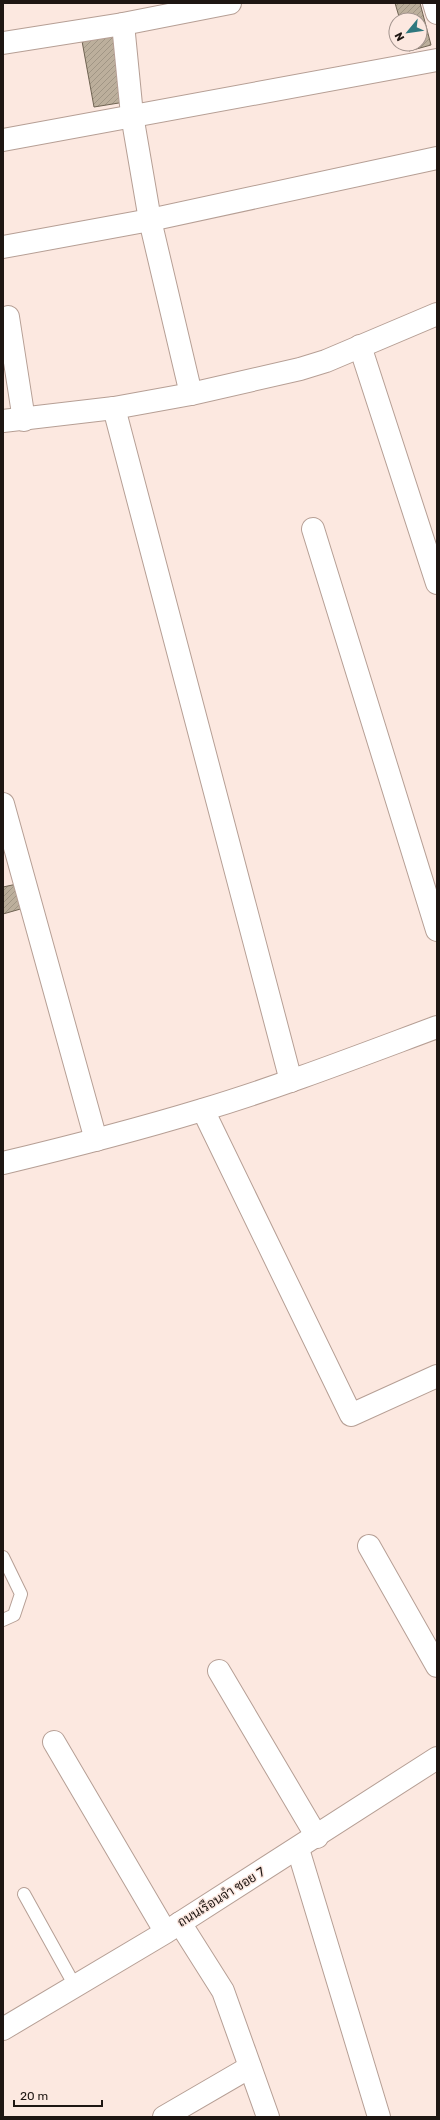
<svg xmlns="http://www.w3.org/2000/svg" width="440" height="2120" font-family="Rubik,Sarabun,sans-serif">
<defs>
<pattern id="building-hatch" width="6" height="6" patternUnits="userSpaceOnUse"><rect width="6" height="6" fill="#bcaf9c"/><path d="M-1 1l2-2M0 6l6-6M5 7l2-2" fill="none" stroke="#a19685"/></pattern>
</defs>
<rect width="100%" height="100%" fill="#fce8e0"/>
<g fill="url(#building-hatch)" stroke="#706453">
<polygon points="395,3 420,3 431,45 409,51 407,44 420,44 420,20 400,20"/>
<polygon points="113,35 125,102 94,107 82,41"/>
<polygon points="17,884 24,908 3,914 3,887"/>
</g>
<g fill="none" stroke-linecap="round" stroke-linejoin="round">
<g stroke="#b69f95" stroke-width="14">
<g id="service">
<polyline points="3,1557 21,1594 14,1615 3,1620"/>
<polyline points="24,1894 75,1986"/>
</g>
</g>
<g stroke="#b69f95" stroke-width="24">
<g id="minor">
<polyline points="434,3 437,13"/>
<polyline points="123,24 132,115 150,220 191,394"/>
<polyline points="3,43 123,24 230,3"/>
<polyline points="3,140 437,60"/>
<polyline points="3,247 150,220 437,158"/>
<polyline points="8,317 24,420"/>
<polyline points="360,346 437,583"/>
<polyline points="114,408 291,1081"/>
<polyline points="3,421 114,408 191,394 300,369 326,361 437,314"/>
<polyline points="313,529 437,930"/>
<polyline points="3,804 96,1140"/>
<polyline points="203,1110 351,1415 437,1376"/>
<path d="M3,1163C70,1147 136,1130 202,1110C282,1086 359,1056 437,1027"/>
<polyline points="369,1546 437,1666"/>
<polyline points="219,1671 317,1837"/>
<polyline points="54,1742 165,1931"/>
<polyline points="298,1849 379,2117"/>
<polyline points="180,1923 223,1991 268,2117"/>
<polyline points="3,2029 166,1932 437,1758"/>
<polyline points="164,2117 250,2067"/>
</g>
</g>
<use href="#service" stroke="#fff" stroke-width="12"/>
<use href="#minor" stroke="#fff" stroke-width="22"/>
</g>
<g text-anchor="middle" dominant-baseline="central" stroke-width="3" stroke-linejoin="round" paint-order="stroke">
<g font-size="13" fill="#1e1612" stroke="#fce8e0">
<text transform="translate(221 1897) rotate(-32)">ถนนเรือนจำ ซอย 7</text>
</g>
</g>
<rect width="440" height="2120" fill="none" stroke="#1e1612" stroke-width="8"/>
<g transform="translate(408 32) rotate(241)"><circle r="19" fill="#fce8e0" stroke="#a3948e"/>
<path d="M0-3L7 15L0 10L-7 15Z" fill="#2f787e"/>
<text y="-6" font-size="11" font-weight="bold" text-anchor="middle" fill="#1e1612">N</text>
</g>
<path d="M14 2100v6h88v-6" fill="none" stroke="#1e1612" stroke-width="2"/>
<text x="20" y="2100" font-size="12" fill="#1e1612" stroke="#fce8e0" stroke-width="3" paint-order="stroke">20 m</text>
</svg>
